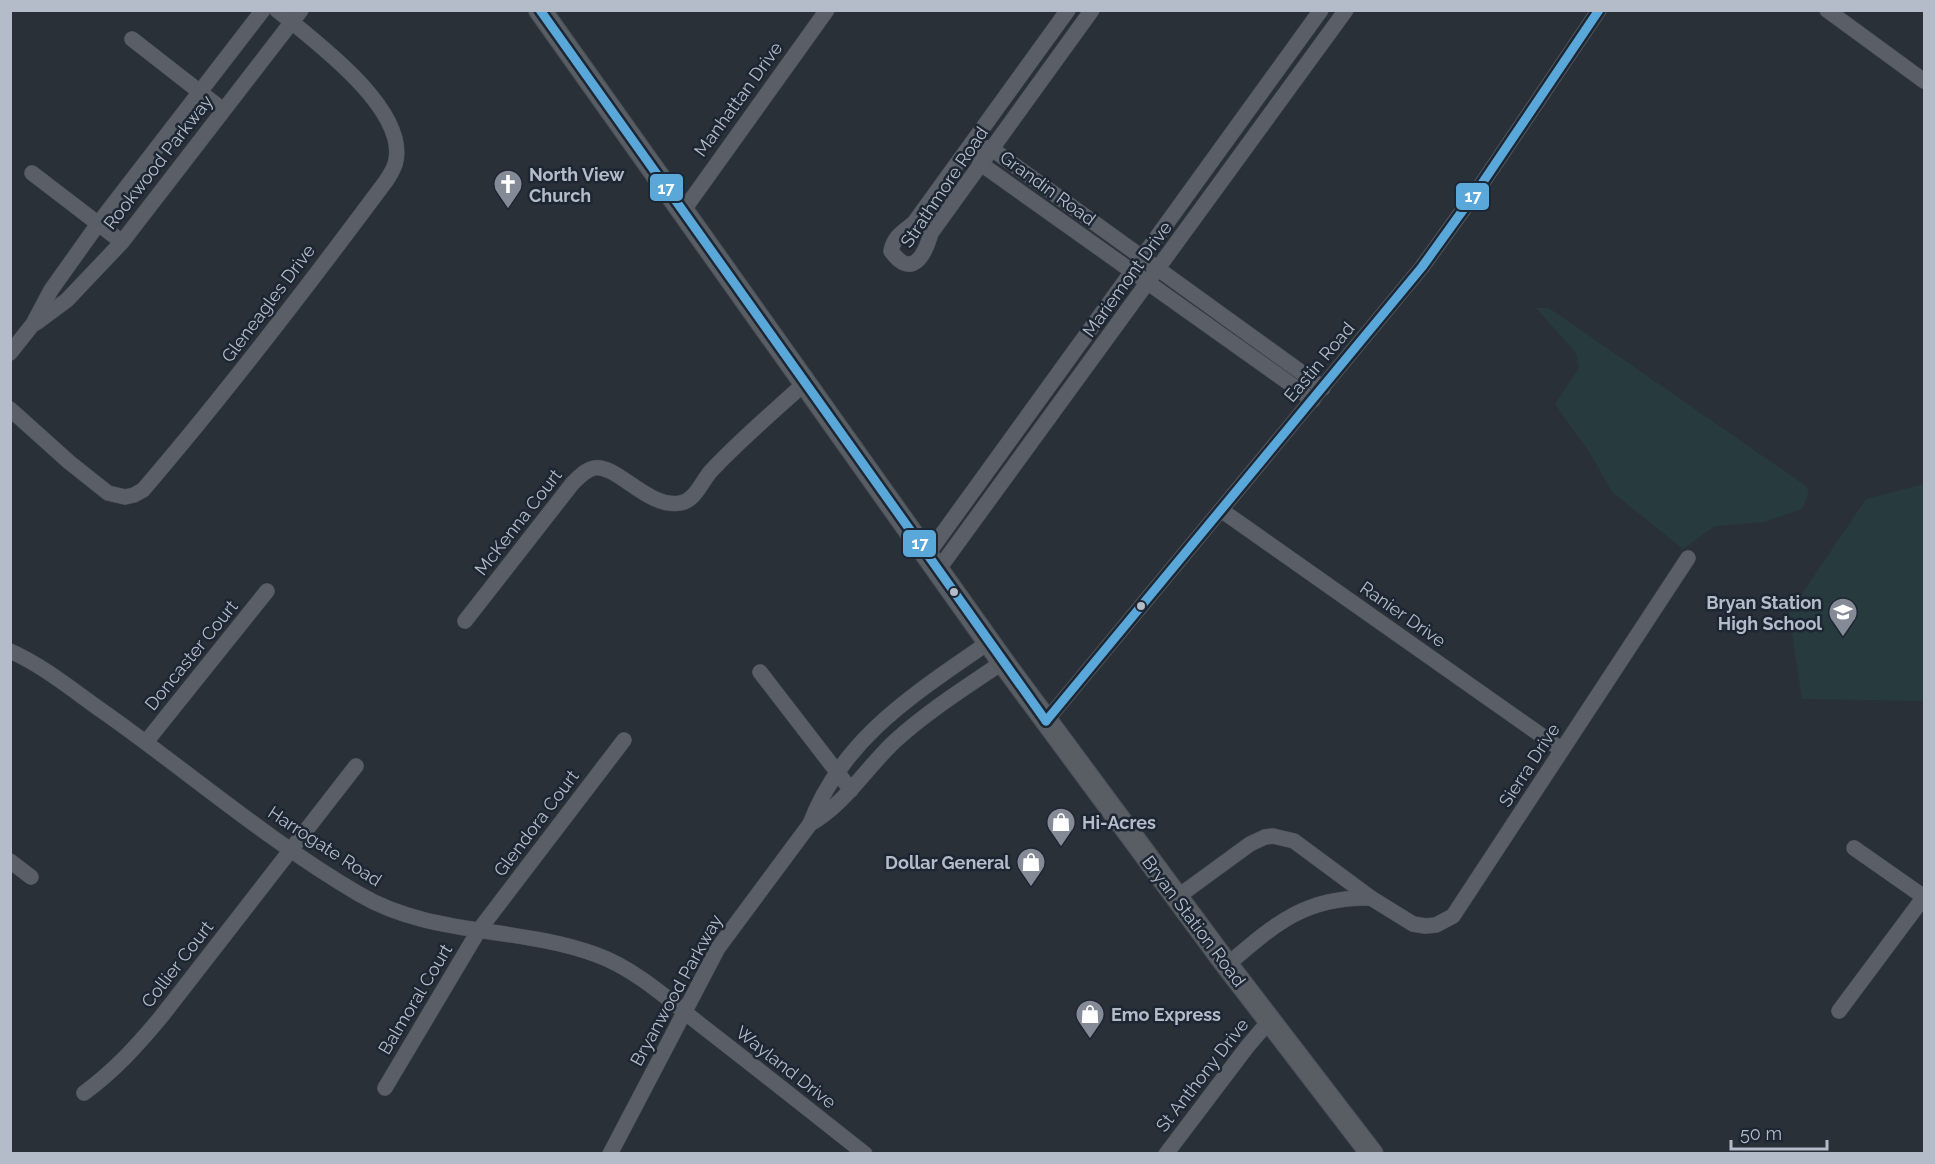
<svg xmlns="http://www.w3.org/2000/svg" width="1935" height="1164" font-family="Raleway,sans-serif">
<rect width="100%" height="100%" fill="#2a3038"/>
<g fill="#273a3e">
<polygon points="1536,308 1549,308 1806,486 1809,493 1802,509 1764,522 1715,526 1683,549 1612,492 1590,453 1555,404 1579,368 1576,353"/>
<polygon points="1924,484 1924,701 1802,699 1789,613 1866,499"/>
</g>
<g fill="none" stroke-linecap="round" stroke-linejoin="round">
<g stroke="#484c53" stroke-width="16">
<g id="street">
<path d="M1068,10L914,223C903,232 894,236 891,251C912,280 925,255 931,233L1092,10"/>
<polyline points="1827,10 1924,81"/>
<polyline points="132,39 223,110"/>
<polyline points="984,147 992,149 1323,388"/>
<polyline points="977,155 981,164 1313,400"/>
<polyline points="32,173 122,242"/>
<polyline points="683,211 827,10"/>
<polyline points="36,323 67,300 122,242 301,10"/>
<polyline points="10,353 33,324 51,290 98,224 263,10"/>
<path d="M10,409L69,462L108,493L125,497L134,495L143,490C228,391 308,286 386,181C390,175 395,168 396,160C406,107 313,40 277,10"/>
<polyline points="1221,510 1562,750"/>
<polyline points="927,555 1321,10"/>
<polyline points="938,570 1346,10"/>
<path d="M465,621L572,484C578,478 585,470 594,468C616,463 648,509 680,503C695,501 702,481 711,471C740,440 773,412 805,383"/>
<path d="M10,651C46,667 76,693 108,715C191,774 270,842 359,894C431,937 520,926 597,955C638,970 672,1003 706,1029C759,1070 812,1112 865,1154"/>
<polyline points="760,672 851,790"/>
<polyline points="1046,721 1422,267 1481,185 1599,10"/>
<polyline points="146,742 267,591"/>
<path d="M810,824C845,804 866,768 895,741C928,711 966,687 1003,662"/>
<polyline points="1854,848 1924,897"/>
<polyline points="10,861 31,877"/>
<polyline points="1176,898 1250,844 1265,837 1273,836 1294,841 1371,898 1413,924 1425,926 1436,925 1453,916 1688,558"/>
<path d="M1227,965C1274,925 1305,896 1371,898"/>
<polyline points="1839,1011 1924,897"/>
<polyline points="385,1088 479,930 624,740"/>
<path d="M84,1093C114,1071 137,1046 161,1017L356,766"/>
<path d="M610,1154L718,948L810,824C843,737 916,693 989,642"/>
<polyline points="1166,1154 1247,1047 1270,1020"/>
</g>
</g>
<g stroke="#484c53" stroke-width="24">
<polyline id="secondary" points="540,10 1003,662 1227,965 1372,1154"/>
</g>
<use href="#street" stroke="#5a5e66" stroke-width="15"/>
<use href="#secondary" stroke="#595d64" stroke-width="22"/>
<g stroke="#1d2633" stroke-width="14">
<g id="bus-1">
<polyline points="540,10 1046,721"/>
<polyline points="1046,721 1422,267 1481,185 1599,10"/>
</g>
</g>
<use href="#bus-1" stroke="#5aa7da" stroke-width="9"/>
</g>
<defs>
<g id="church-pin" transform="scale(1.5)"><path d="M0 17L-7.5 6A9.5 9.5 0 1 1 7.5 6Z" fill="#848b96" stroke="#1d2633"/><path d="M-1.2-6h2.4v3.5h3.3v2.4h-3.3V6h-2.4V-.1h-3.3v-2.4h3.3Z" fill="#fff"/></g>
<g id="school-pin" transform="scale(1.5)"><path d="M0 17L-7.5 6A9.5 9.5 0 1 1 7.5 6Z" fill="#848b96" stroke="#1d2633"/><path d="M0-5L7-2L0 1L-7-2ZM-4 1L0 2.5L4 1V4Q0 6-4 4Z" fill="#fff"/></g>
<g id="shop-pin" transform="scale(1.5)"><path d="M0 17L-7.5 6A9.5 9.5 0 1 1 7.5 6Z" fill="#848b96" stroke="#1d2633"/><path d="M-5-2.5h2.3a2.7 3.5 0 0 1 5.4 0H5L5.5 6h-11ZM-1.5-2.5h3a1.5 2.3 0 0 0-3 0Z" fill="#fff"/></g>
</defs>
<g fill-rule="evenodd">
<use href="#church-pin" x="508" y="184"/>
<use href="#school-pin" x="1843" y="612"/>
<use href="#shop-pin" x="1061" y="822"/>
<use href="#shop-pin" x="1031" y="862"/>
<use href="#shop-pin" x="1090" y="1014"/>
</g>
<g fill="#b4bcc9" stroke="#1d2633" stroke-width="2">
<circle cx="954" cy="592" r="5"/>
<circle cx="1141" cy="606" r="5"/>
</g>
<g text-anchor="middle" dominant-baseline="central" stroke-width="5" stroke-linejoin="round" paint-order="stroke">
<g font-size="18" fill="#b4bcc9" stroke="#1d2633">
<text transform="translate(738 99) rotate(-54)">Manhattan Drive</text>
<text transform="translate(158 162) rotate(-52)">Rookwood Parkway</text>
<text transform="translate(944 187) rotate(-56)">Strathmore Road</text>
<text transform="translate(1048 188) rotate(36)">Grandin Road</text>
<text transform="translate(1127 279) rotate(-54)">Mariemont Drive</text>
<text transform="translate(268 303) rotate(-53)">Gleneagles Drive</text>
<text transform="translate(1319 362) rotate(-50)">Eastin Road</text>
<text transform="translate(518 522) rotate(-52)">McKenna Court</text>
<text transform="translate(1403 614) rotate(35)">Ranier Drive</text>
<text transform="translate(191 655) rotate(-51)">Doncaster Court</text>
<text transform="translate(1529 765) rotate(-57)">Sierra Drive</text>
<text transform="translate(536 823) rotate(-53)">Glendora Court</text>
<text transform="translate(325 846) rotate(33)">Harrogate Road</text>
<text transform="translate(1194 921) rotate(53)">Bryan Station Road</text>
<text transform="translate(177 964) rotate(-52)">Collier Court</text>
<text transform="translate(676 990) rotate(-61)">Bryanwood Parkway</text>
<text transform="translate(415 999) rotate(-59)">Balmoral Court</text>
<text transform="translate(786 1067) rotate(38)">Wayland Drive</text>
<text transform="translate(1202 1075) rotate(-52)">St Anthony Drive</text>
</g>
<g font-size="18" font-weight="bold" fill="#b4bcc9" stroke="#1d2633" text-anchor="start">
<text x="529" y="174">North View<tspan x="529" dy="21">Church</tspan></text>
<text x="1822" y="602" text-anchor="end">Bryan Station<tspan x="1822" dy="21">High School</tspan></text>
<text x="1082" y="822">Hi-Acres</text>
<text x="1010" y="862" text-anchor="end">Dollar General</text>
<text x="1111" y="1014">Emo Express</text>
</g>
</g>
<g stroke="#1d2633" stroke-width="2">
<rect x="649" y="173" width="35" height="29" rx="6" fill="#5aa7da"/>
<rect x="1455" y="182" width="35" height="29" rx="6" fill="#5aa7da"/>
<rect x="902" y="529" width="35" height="29" rx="6" fill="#5aa7da"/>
</g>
<g font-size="16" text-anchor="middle" font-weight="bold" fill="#fff">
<text x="666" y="194">17</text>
<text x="1473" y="202">17</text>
<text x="920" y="549">17</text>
</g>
<rect width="1935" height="1164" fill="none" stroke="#b4bcc9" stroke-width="24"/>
<path d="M1731 1140v9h96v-9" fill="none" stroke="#b4bcc9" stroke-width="3"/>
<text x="1740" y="1140" font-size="18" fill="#b4bcc9" stroke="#1d2633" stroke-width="4.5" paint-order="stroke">50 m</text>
</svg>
